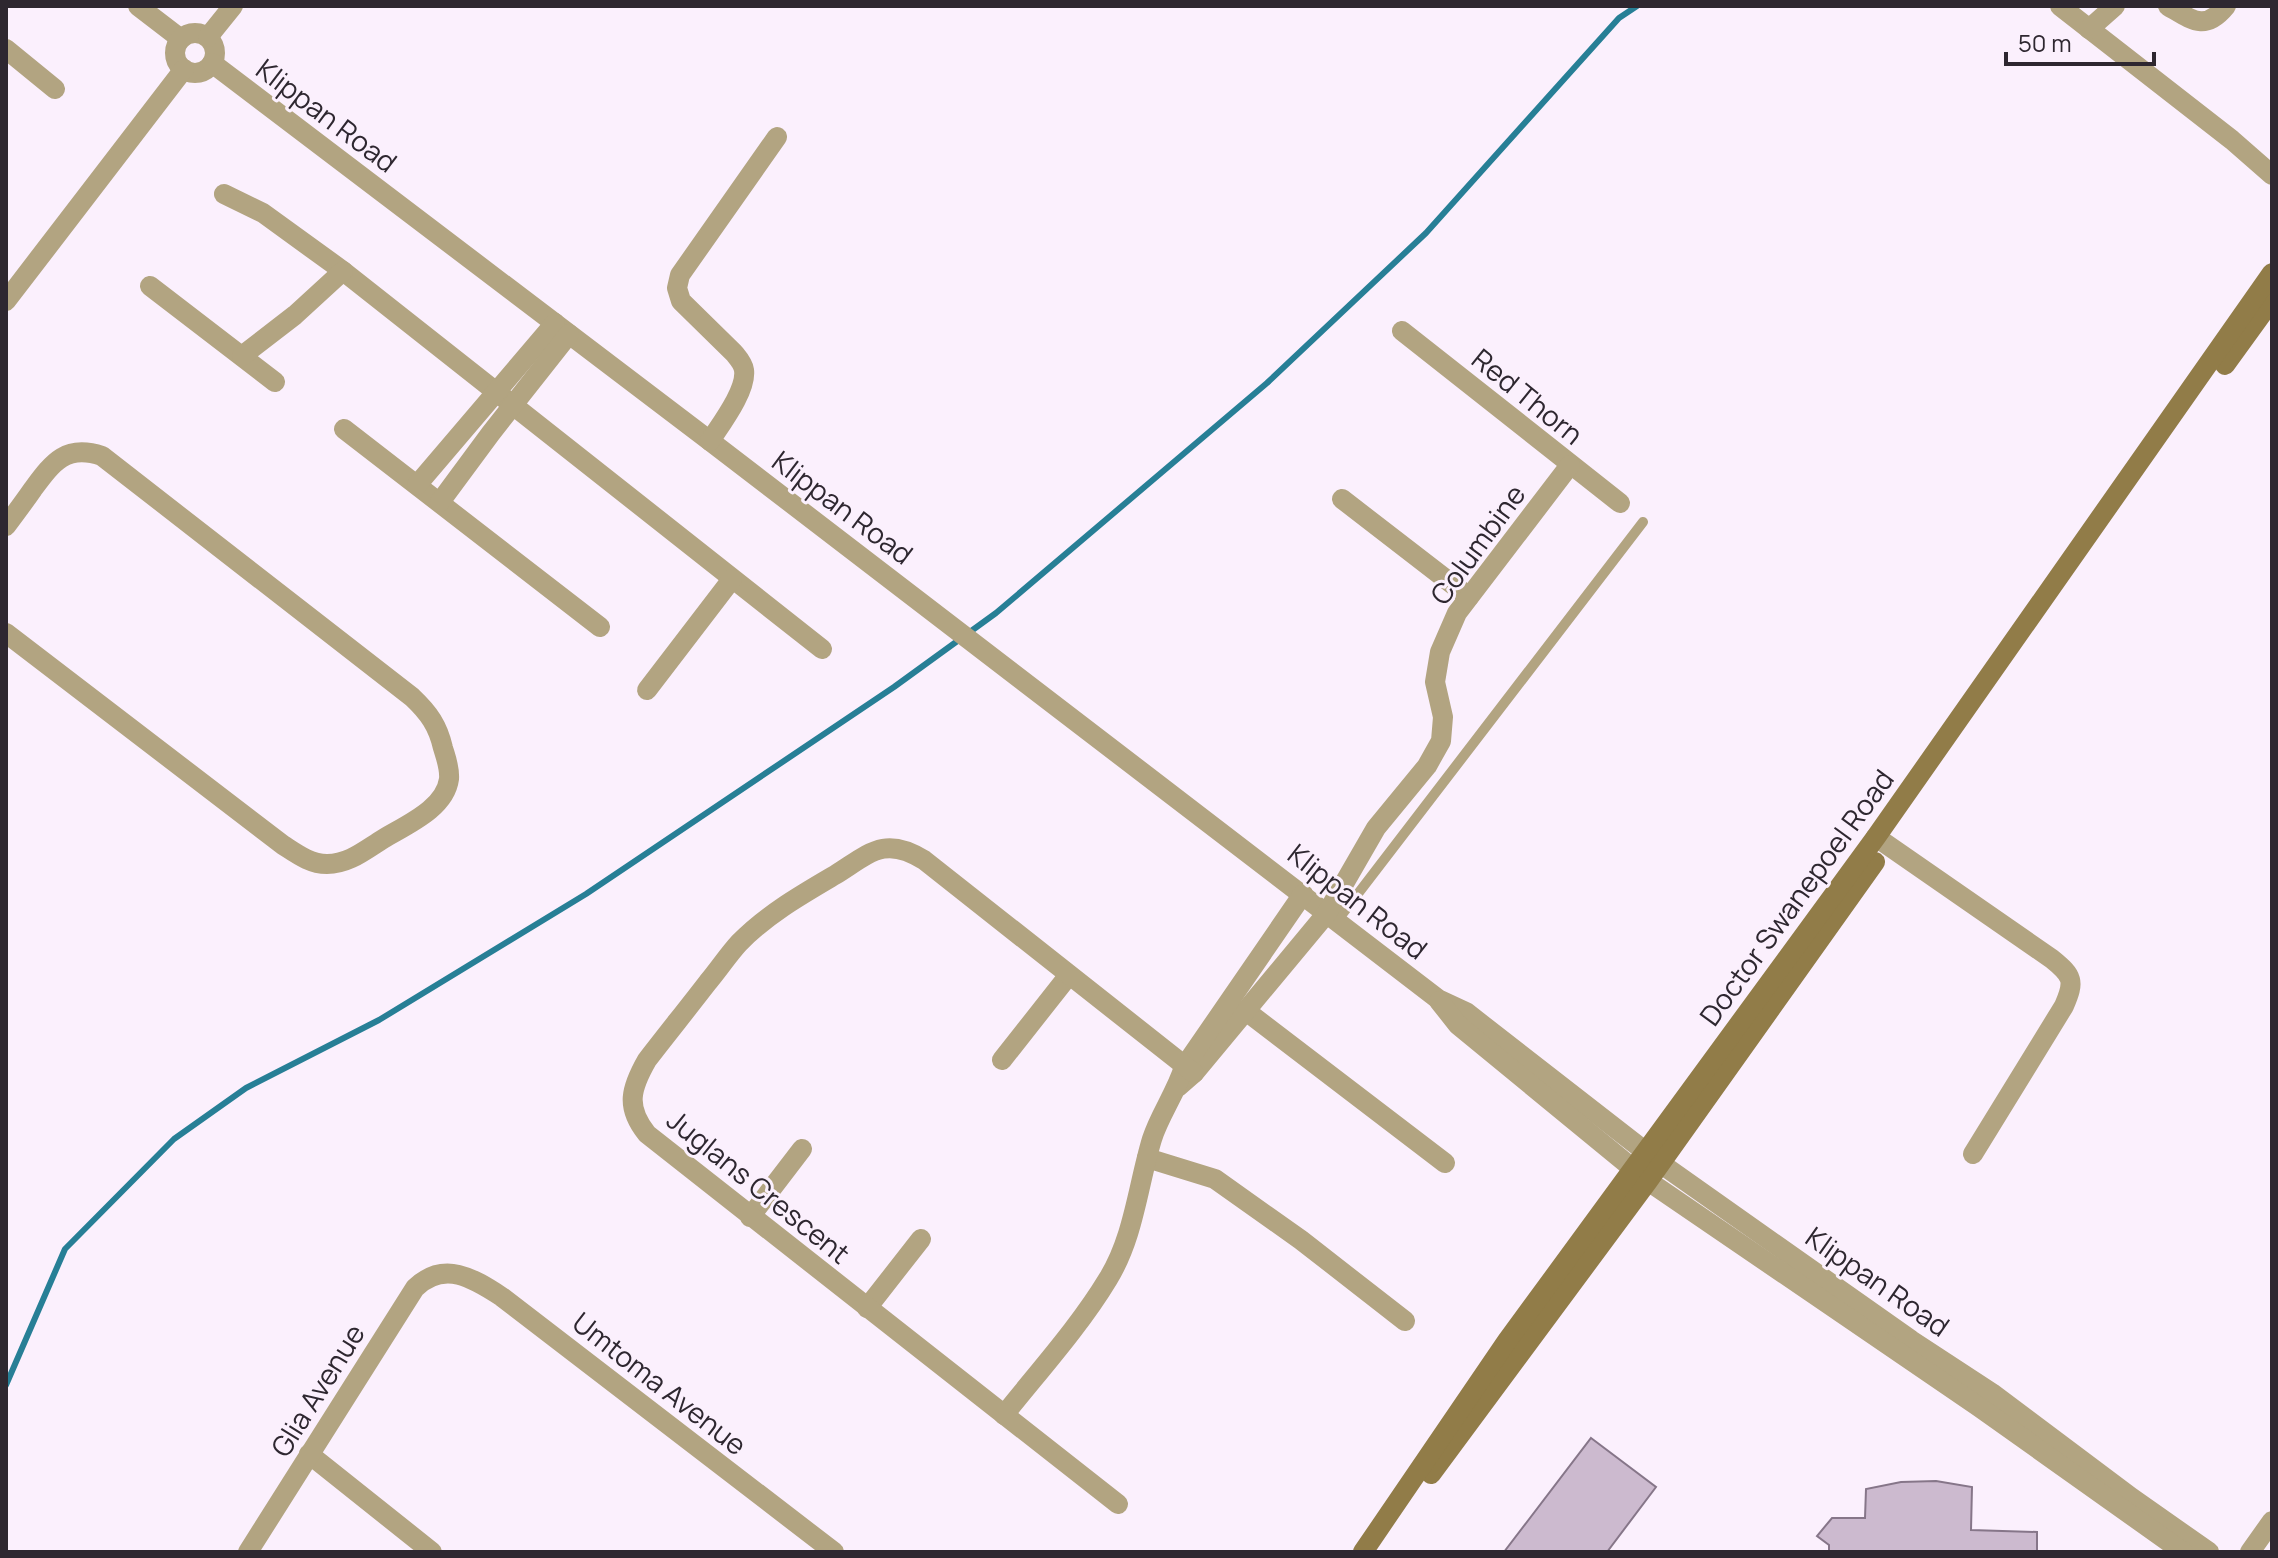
<svg xmlns="http://www.w3.org/2000/svg" width="2278" height="1558" font-family="Manrope,sans-serif">
<rect width="100%" height="100%" fill="#fbf0fd"/>
<g fill="none" stroke-linecap="round" stroke-linejoin="round">
<polyline stroke="#277f96" stroke-width="6" points="6,1385 65,1249 174,1139 246,1088 379,1020 586,894 894,687 996,613 1267,383 1426,233 1619,18 1637,6"/>
</g>
<g fill="#ccbacf" stroke="#867689" stroke-width="2">
<polygon points="1591,1438 1656,1487 1607,1552 1504,1552"/>
<polygon points="1936,1481 1972,1487 1971,1530 2037,1532 2037,1552 1829,1552 1829,1545 1817,1536 1832,1518 1865,1518 1866,1489 1901,1482"/>
</g>
<g fill="none" stroke-linecap="round" stroke-linejoin="round">
<polyline stroke="#b2a481" stroke-width="10" points="1337,921 1643,522"/>
<g stroke="#b2a481" stroke-width="20">
<polyline points="138,6 181,39"/>
<polyline points="2060,6 2232,140 2272,175"/>
<path d="M2168,6C2192,20 2205,32 2226,6"/>
<polyline points="2089,29 2115,6"/>
<circle cx="195" cy="53" r="20"/>
<polyline points="208,37 233,6"/>
<polyline points="6,49 55,89"/>
<polyline points="212,63 710,441 1438,999 1466,1012 1660,1163 1911,1340 1992,1393 2132,1498 2209,1552"/>
<polyline points="224,194 263,213 343,271 822,649"/>
<polyline points="150,286 275,382"/>
<polyline points="6,301 184,69"/>
<polyline points="1402,331 1620,503"/>
<polyline points="242,356 295,315 343,271"/>
<polyline points="344,429 600,627"/>
<path d="M710,441C721,424 747,390 744,370C743,363 738,358 734,353L681,301L677,288L680,275L777,137"/>
<polyline points="417,485 555,323"/>
<polyline points="1342,499 1469,597"/>
<polyline points="440,502 491,433 569,334"/>
<path d="M6,526C15,514 24,502 33,489C53,462 66,444 102,456L412,697C429,713 438,726 443,748C446,758 450,768 449,779C445,809 406,825 383,839C365,850 349,864 327,864C310,864 297,854 283,845L6,633"/>
<polyline points="647,690 732,579"/>
<path d="M1876,837L2052,959C2073,976 2075,981 2064,1006L1973,1154"/>
<polyline points="1439,1001 1458,1025 1648,1181 1979,1407 2183,1552"/>
<polyline points="1246,1011 1445,1163"/>
<polyline points="1002,1060 1069,975"/>
<polyline points="1178,1087 1194,1073 1327,913 1376,828 1427,766 1441,741 1443,717 1435,682 1440,652 1457,613 1570,465"/>
<polyline points="1147,1158 1215,1179 1301,1240 1405,1321"/>
<polyline points="750,1217 802,1149"/>
<polyline points="867,1308 921,1239"/>
<path d="M1004,1415C1039,1371 1079,1327 1108,1279C1134,1237 1138,1185 1152,1139C1160,1114 1176,1093 1184,1067L1303,894"/>
<polyline points="309,1454 432,1552"/>
<path d="M1118,1504L647,1134C625,1107 631,1088 647,1060C667,1034 688,1008 708,982C719,969 728,955 739,943C766,915 801,895 835,875C869,854 884,835 924,860L1194,1073"/>
<path d="M248,1552L415,1288C444,1260 473,1278 502,1297L834,1552"/>
<polyline points="2250,1552 2272,1521"/>
</g>
<g stroke="#917c48" stroke-width="20">
<polyline points="2225,365 2272,300"/>
<polyline points="1431,1474 1648,1181 1875,862"/>
<polyline points="1363,1552 1507,1341 1876,837 2272,273"/>
</g>
</g>
<g text-anchor="middle" dominant-baseline="central" stroke-width="6" stroke-linejoin="round" paint-order="stroke">
<g font-size="28" fill="#2e2730" stroke="#fbf0fd">
<text transform="translate(327 115) rotate(37)">Klippan Road</text>
<text transform="translate(1528 396) rotate(39)">Red Thorn</text>
<text transform="translate(843 507) rotate(37)">Klippan Road</text>
<text transform="translate(1477 544) rotate(-54)">Columbine</text>
<text transform="translate(1796 897) rotate(-54)">Doctor Swanepoel Road</text>
<text transform="translate(1358 901) rotate(38)">Klippan Road</text>
<text transform="translate(759 1186) rotate(39)">Juglans Crescent</text>
<text transform="translate(1878 1281) rotate(35)">Klippan Road</text>
<text transform="translate(660 1383) rotate(38)">Umtoma Avenue</text>
<text transform="translate(317 1390) rotate(-58)">Glia Avenue</text>
</g>
</g>
<rect width="2278" height="1558" fill="none" stroke="#2e2730" stroke-width="16"/>
<path d="M2006 52v12h148v-12" fill="none" stroke="#2e2730" stroke-width="4"/>
<text x="2018" y="52" font-size="24" fill="#2e2730" stroke="#fbf0fd" stroke-width="6" paint-order="stroke">50 m</text>
</svg>
